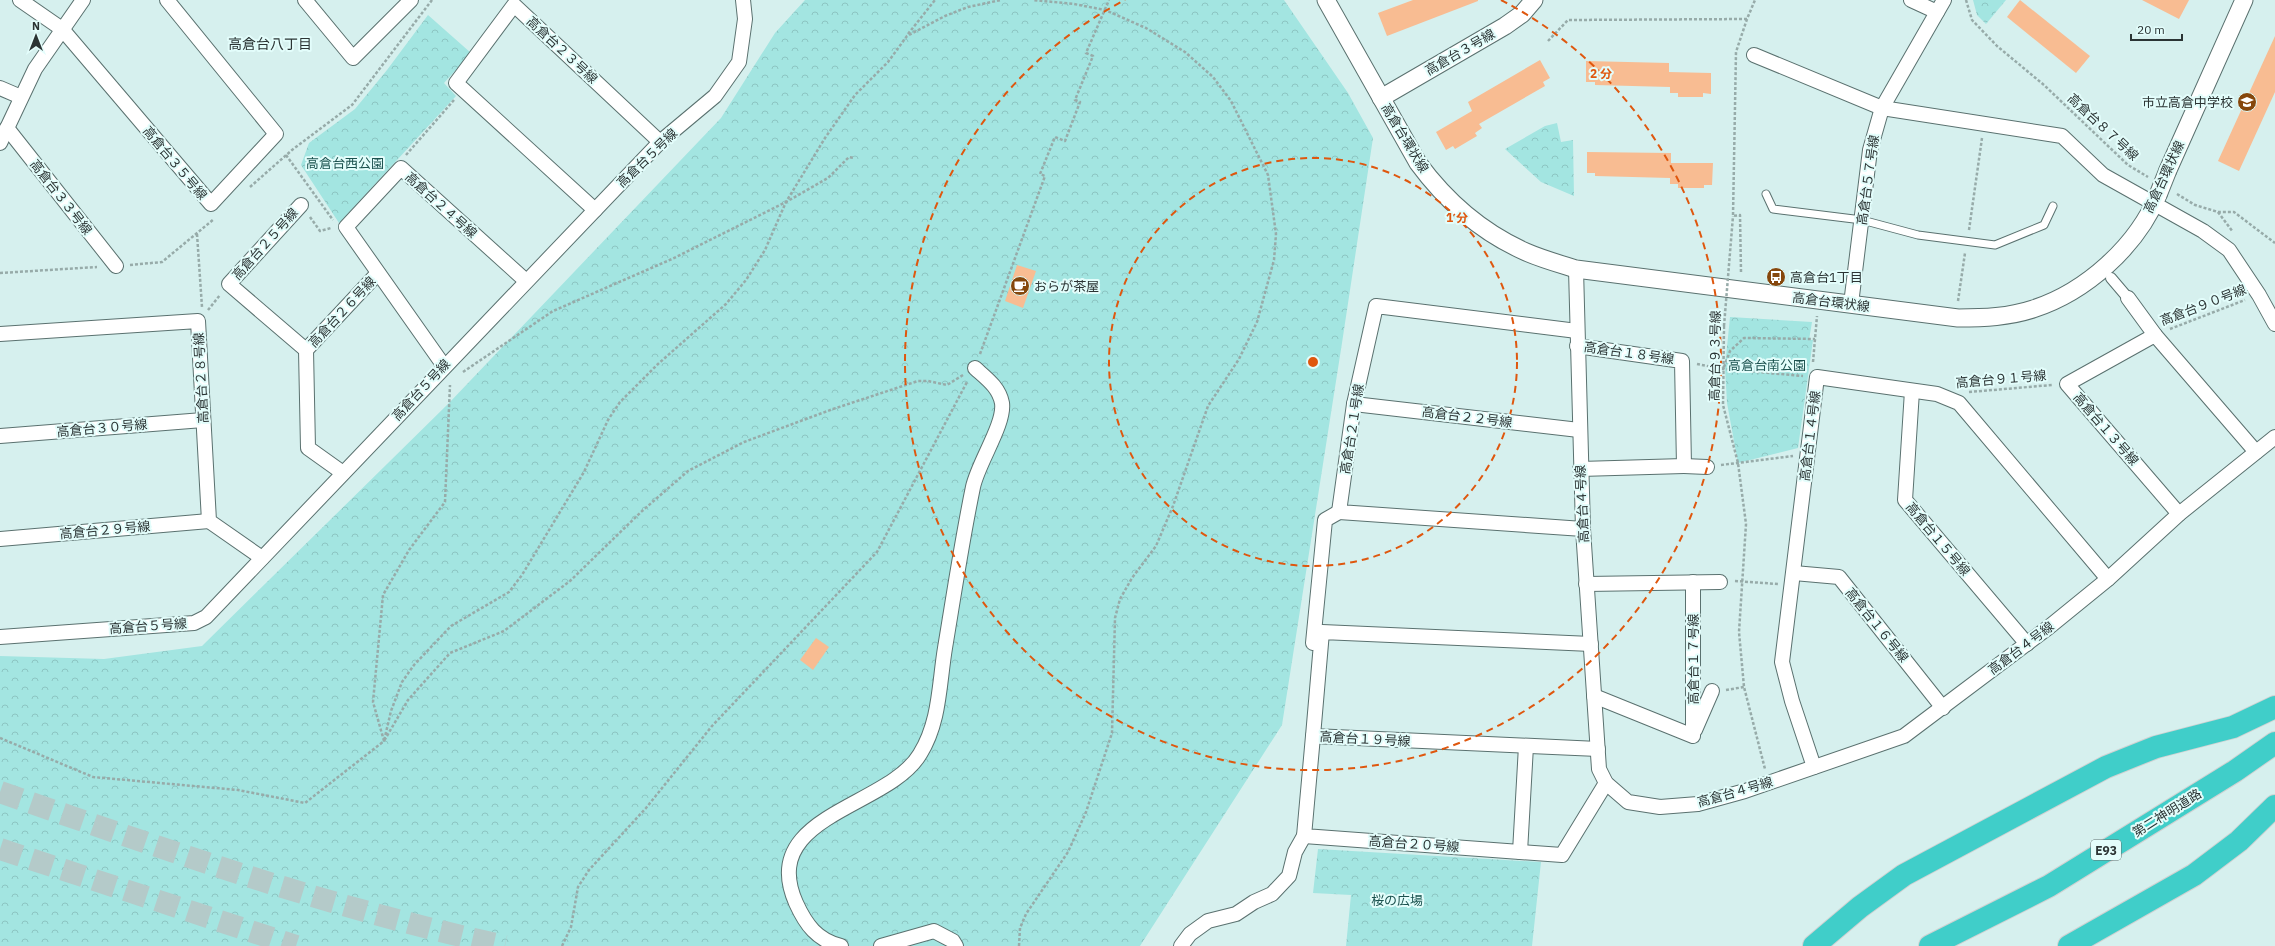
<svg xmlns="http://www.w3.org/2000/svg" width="2275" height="946" font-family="'IBM Plex Sans','Noto Sans JP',sans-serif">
<defs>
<pattern id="forest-crowns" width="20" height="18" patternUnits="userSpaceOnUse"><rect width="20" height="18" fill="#a3e5e1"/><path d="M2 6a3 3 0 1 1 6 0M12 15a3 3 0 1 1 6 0" fill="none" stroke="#8cc5c2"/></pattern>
</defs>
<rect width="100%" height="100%" fill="#d6f0ee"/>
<g fill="url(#forest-crowns)">
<polygon points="805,0 1284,0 1348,93 1373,138 1342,343 1282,725 1140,946 0,946 0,656 104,659 202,646 449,403 721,118 775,33"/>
<polygon points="1973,0 2006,0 1986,24 1977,15"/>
<polygon points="428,15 471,53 444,83 456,96 339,223 301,165 309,143 355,109 387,70"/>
<polygon points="1557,123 1561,142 1573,140 1574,196 1541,182 1505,149 1545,126"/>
<polygon points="1730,317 1812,322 1809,340 1813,340 1798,448 1738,463 1727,403 1725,367"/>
<polygon points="1318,849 1541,862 1532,946 1346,946 1351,895 1313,893"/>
</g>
<g fill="#f8bc92">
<polygon points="1413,0 1478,0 1478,1 1387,36 1378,13"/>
<polygon points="2020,0 2090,56 2076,73 2007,17"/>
<polygon points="2142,0 2189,0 2179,19"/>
<polygon points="2275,36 2275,92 2239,171 2218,161"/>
<polygon points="1540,60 1550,78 1543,82 1545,86 1479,124 1482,128 1475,133 1477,136 1455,149 1453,146 1446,150 1436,132 1472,111 1468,102"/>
<polygon points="1586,61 1669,63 1669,72 1711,73 1711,94 1703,93 1703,97 1678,97 1678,93 1670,93 1670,87 1595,85 1595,82 1586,82"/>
<polygon points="1587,152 1671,153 1671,163 1713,163 1712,185 1704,185 1704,188 1678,188 1678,184 1670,184 1670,178 1595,176 1595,173 1587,173"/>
<polygon points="1017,265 1036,271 1023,308 1005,301"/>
<polygon points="816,638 829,647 813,670 800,660"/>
</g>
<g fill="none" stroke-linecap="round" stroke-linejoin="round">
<g stroke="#b4cac9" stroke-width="22" stroke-dasharray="22 11" stroke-linecap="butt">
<path d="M0,792C166,850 333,909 505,946"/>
<polyline points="0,849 296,946"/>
</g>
<g stroke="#5a716f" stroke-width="9">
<polyline id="service" points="1766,194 1773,209 1862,220 1918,235 1995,245 2044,225 2053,206"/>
</g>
<g stroke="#5a716f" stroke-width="12">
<polyline id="pedestrian" points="2111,278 2128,298"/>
</g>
<g stroke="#5a716f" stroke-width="16">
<g id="minor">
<polyline points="20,0 62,29 211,204 276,134 167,0"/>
<polyline points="305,0 353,58 411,0"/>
<polyline points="1911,0 1937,12"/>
<polyline points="1754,55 1882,108 2062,136 2103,175 2203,231 2229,250 2259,295 2275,324"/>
<polyline points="0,88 21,97"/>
<polyline points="7,128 116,266"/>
<polyline points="0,143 35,69 83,0"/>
<polyline points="301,205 229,284 306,350 308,448 343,473"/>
<polyline points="595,210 456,83 514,5 660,142"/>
<polyline points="1576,269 1583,529 1599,769 1606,783 1628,802 1660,807 1698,804 1745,791 1904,736 2049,627 2108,579 2179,514 2275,437"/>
<polyline points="2128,298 2155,335"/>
<polyline points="1851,304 1870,150 1882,108 1944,0"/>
<polyline points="1577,331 1376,306 1354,404 1339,512 1583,529"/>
<polyline points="0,334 198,321 209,521 262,558"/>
<polyline points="1577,346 1682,361 1684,466 1580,469"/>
<polyline points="306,350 378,273"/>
<polyline points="444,366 346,227 401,168 526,281"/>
<polyline points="1912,391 1905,500 2027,644"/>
<polyline points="1354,404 1579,430"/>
<polyline points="0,436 203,420"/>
<polyline points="1684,466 1707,467"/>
<polyline points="2179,514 2067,384 2155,335 2256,452"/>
<polyline points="0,539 209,521"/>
<polyline points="1794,573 1839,577 1943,708"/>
<polyline points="1586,584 1720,582"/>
<polyline points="0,637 194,623 206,617 660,142 715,96 739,62 745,19 743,0"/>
<polyline points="1313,643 1325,520 1339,512"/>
<polyline points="1591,644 1322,632 1313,736 1598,749"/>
<polyline points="1594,696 1693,736 1693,582"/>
<polyline points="1695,730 1712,691"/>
<polyline points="1313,736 1304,836 1520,852 1526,746"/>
<polyline points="1814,767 1792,701 1782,662 1817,377 1937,394 1959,403 2108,579"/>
<polyline points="1520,852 1562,855 1606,783"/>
<path d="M841,946C817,940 806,925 796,903C757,815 888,808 920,754C940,722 939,684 945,648C954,594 962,540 973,487C978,463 1005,424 1002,403C999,387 986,378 975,368"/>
<polyline points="881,946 934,931 953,941 956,946"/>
<polyline points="1181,946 1190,934 1208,921 1236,914 1254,902 1272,894 1289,876 1295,852 1304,836"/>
</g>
</g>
<g stroke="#5a716f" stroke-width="19">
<g id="tertiary">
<path d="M1326,0L1418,163C1446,201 1483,233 1526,252C1542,259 1560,264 1576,269L1958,318C1984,318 2009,317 2033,309C2086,292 2137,246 2158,195"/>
<polyline points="1381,98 1505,26 1522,14 1534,0"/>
<polyline points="2168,170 2244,0"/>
</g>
</g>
<g stroke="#d0d2d2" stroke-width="24">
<g id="motorway">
<polyline points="1814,946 1860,907 1904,875 2106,767 2156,747 2233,727 2275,707"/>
<polyline points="1930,946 2049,886 2235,771 2275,743"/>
<polyline points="2069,946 2194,875 2239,841 2275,806"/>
</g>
</g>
<g stroke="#97aba9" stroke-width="2.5" stroke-dasharray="3 2" stroke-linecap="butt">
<polyline points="1966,0 1972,20 1997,46 2044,85 2128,165 2148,177"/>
<polyline points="908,34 935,0"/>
<polyline points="1548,41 1568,20 1747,19"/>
<polyline points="286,155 333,220"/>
<polyline points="406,155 454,100"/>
<polyline points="250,187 292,150 352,105 432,0"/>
<polyline points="2177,194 2195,205 2218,212 2234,212 2275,243"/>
<polyline points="2218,212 2233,232"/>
<polyline points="310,217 320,231 331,228"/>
<polyline points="1969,230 1982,138"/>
<polyline points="197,234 202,307"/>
<polyline points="130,265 162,262 214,219"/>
<polyline points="1741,272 1740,215 1733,216 1736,52 1747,19 1755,0"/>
<polyline points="0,273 97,267"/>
<polyline points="1958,301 1965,253"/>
<polyline points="208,310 220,295"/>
<polyline points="1724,326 1723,405 1738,463 1746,524 1739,632 1744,687 1765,769"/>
<polyline points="2170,329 2245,300"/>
<polyline points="980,354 1045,176 1040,174 1055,137 1065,141 1080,102 1075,100 1093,56 1086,53 1109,0"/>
<polyline points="1813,362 1817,316"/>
<polyline points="1697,364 1723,369 1803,376"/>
<polyline points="1724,367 1730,351 1744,338 1815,339"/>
<polyline points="463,372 553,311 672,259 786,202 828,178 849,157 854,158"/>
<polyline points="963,375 947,385 928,381 918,381 833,409 744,442 688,471 641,512 570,581 504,631 450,653 408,700 384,741 391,711 402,682 414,665 451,626 509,592 522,575 584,472 608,420 620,402 658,364 726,304 746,280 765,250 786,202 825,138 855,95 888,62 907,36 945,16 968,7 1001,0"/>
<polyline points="1969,392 2052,385"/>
<polyline points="1721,465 1793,456"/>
<polyline points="1735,581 1778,584"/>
<polyline points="1726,690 1744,687"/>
<polyline points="0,738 93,777 238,790 305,803 384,741 373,702 383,595 409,550 445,502 450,385"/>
<polyline points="562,946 571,927 578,887 589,870 646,808 712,726 877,552 967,382"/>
<polyline points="1019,946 1020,928 1026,914 1068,852 1086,812 1112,733 1115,618 1120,599 1132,578 1156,546 1173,506 1208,406 1239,359 1257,322 1274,260 1276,234 1268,175 1231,101 1213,77 1185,52 1146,28 1105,10 1074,4 1033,0"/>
</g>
<use href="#service" stroke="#fff" stroke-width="7"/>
<use href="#pedestrian" stroke="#fff" stroke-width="10"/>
<use href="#minor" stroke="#fff" stroke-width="14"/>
<use href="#tertiary" stroke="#fff" stroke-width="17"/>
<use href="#motorway" stroke="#40cec9" stroke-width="22"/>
<g stroke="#5a716f" stroke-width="19" stroke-linecap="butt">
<polyline id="tertiary-bridge" points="2158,195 2168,170"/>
</g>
<polyline stroke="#97aba9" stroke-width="2.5" stroke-dasharray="3 2" stroke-linecap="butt" points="1724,326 1733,216"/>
<use href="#tertiary-bridge" stroke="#fff" stroke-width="17"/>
</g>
<g fill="none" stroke="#df570e" stroke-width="2" stroke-dasharray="7 5">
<circle cx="1313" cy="362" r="204"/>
<path d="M1501 0A408 408 0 1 1 1125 0"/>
</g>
<defs>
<g id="school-disc" transform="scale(1)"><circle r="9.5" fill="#86470c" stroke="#e3fdfb"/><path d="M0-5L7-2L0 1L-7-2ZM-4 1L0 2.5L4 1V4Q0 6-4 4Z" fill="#fff"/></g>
<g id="bus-disc" transform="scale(1)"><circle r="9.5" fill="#86470c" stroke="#e3fdfb"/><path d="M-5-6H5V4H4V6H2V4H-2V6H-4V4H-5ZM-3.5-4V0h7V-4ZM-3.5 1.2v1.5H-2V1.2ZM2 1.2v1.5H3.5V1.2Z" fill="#fff"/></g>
<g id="cafe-disc" transform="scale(1)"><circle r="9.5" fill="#86470c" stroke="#e3fdfb"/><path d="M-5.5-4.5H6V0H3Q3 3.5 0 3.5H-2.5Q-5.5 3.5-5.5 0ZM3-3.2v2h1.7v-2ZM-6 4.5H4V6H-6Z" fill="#fff"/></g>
</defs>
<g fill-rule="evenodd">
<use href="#school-disc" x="2247" y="102"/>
<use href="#bus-disc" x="1776" y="277"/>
<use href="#cafe-disc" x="1020" y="286"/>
</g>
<g text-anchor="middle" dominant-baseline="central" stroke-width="4" stroke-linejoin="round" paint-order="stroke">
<rect fill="#e3fdfb" stroke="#627070" stroke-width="1" x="2091" y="840" width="30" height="20" rx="3"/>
<g font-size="12" font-weight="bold" fill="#2b3434">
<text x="2106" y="850">E93</text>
</g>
<g font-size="13" fill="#2b3434" stroke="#e3fdfb">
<text transform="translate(562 50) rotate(43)">高倉台２３号線</text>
<text transform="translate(1460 52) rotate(-30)">高倉台３号線</text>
<text transform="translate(2103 127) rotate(43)">高倉台８７号線</text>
<text transform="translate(1405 138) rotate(59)">高倉台環状線</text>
<text transform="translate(647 158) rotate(-44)">高倉台５号線</text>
<text transform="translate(175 163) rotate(50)">高倉台３５号線</text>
<text transform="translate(2164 177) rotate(-65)">高倉台環状線</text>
<text transform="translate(1868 180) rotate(-82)">高倉台５７号線</text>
<text transform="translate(61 197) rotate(52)">高倉台３３号線</text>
<text transform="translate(441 205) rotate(42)">高倉台２４号線</text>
<text transform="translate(265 244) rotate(-48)">高倉台２５号線</text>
<text transform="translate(1831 302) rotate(7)">高倉台環状線</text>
<text transform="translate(2203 305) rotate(-21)">高倉台９０号線</text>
<text transform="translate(342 312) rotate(-47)">高倉台２６号線</text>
<text transform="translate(1629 353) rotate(8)">高倉台１８号線</text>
<text transform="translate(1715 356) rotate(-89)">高倉台９３号線</text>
<text transform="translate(201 378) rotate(-93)">高倉台２８号線</text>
<text transform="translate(2001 379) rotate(-5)">高倉台９１号線</text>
<text transform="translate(421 390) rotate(-47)">高倉台５号線</text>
<text transform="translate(1467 417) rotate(7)">高倉台２２号線</text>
<text transform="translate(102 428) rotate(-5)">高倉台３０号線</text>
<text transform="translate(1352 429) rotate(-81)">高倉台２１号線</text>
<text transform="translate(2106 429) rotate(49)">高倉台１３号線</text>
<text transform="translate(1810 436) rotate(-83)">高倉台１４号線</text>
<text transform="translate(1582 504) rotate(-93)">高倉台４号線</text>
<text transform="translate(105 530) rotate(-5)">高倉台２９号線</text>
<text transform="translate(1938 539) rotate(50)">高倉台１５号線</text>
<text transform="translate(1877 625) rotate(51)">高倉台１６号線</text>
<text transform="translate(148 626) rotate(-4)">高倉台５号線</text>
<text transform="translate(2021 648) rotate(-37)">高倉台４号線</text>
<text transform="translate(1693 659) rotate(-90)">高倉台１７号線</text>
<text transform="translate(1365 739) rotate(3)">高倉台１９号線</text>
<text transform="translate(1735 792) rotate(-16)">高倉台４号線</text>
<text transform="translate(2167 813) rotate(-32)">第二神明道路</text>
<text transform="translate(1414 844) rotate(4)">高倉台２０号線</text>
</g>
<g font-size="13" fill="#2b3434" stroke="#e3fdfb" text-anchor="start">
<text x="2233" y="102" text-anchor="end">市立高倉中学校</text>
<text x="1790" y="277">高倉台1丁目</text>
<text x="1034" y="286">おらが茶屋</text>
</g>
<g font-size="13" fill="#1a514e" stroke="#e3fdfb">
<text x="345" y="163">高倉台西公園</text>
<text x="1767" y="365">高倉台南公園</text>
<text x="1397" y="900">桜の広場</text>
</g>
<g font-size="14" fill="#2b3434" stroke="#e3fdfb">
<text x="270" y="44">高倉台八丁目</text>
</g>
</g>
<circle cx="1313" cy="362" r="6" fill="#df570e" stroke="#e3fdfb" stroke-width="2"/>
<g font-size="12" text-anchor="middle" font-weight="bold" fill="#df570e" stroke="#e3fdfb" stroke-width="4" stroke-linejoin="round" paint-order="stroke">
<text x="1601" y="78">2 分</text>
<text x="1457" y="222">1 分</text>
</g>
<g transform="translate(36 36)" stroke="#e3fdfb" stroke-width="3" paint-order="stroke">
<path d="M0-3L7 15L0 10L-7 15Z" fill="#2b3434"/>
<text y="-6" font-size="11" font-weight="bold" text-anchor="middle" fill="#2b3434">N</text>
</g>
<path d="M2131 34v6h51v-6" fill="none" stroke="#2b3434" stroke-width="2"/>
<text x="2137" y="34" font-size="12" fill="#2b3434" stroke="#e3fdfb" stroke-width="3" paint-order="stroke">20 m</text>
</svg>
